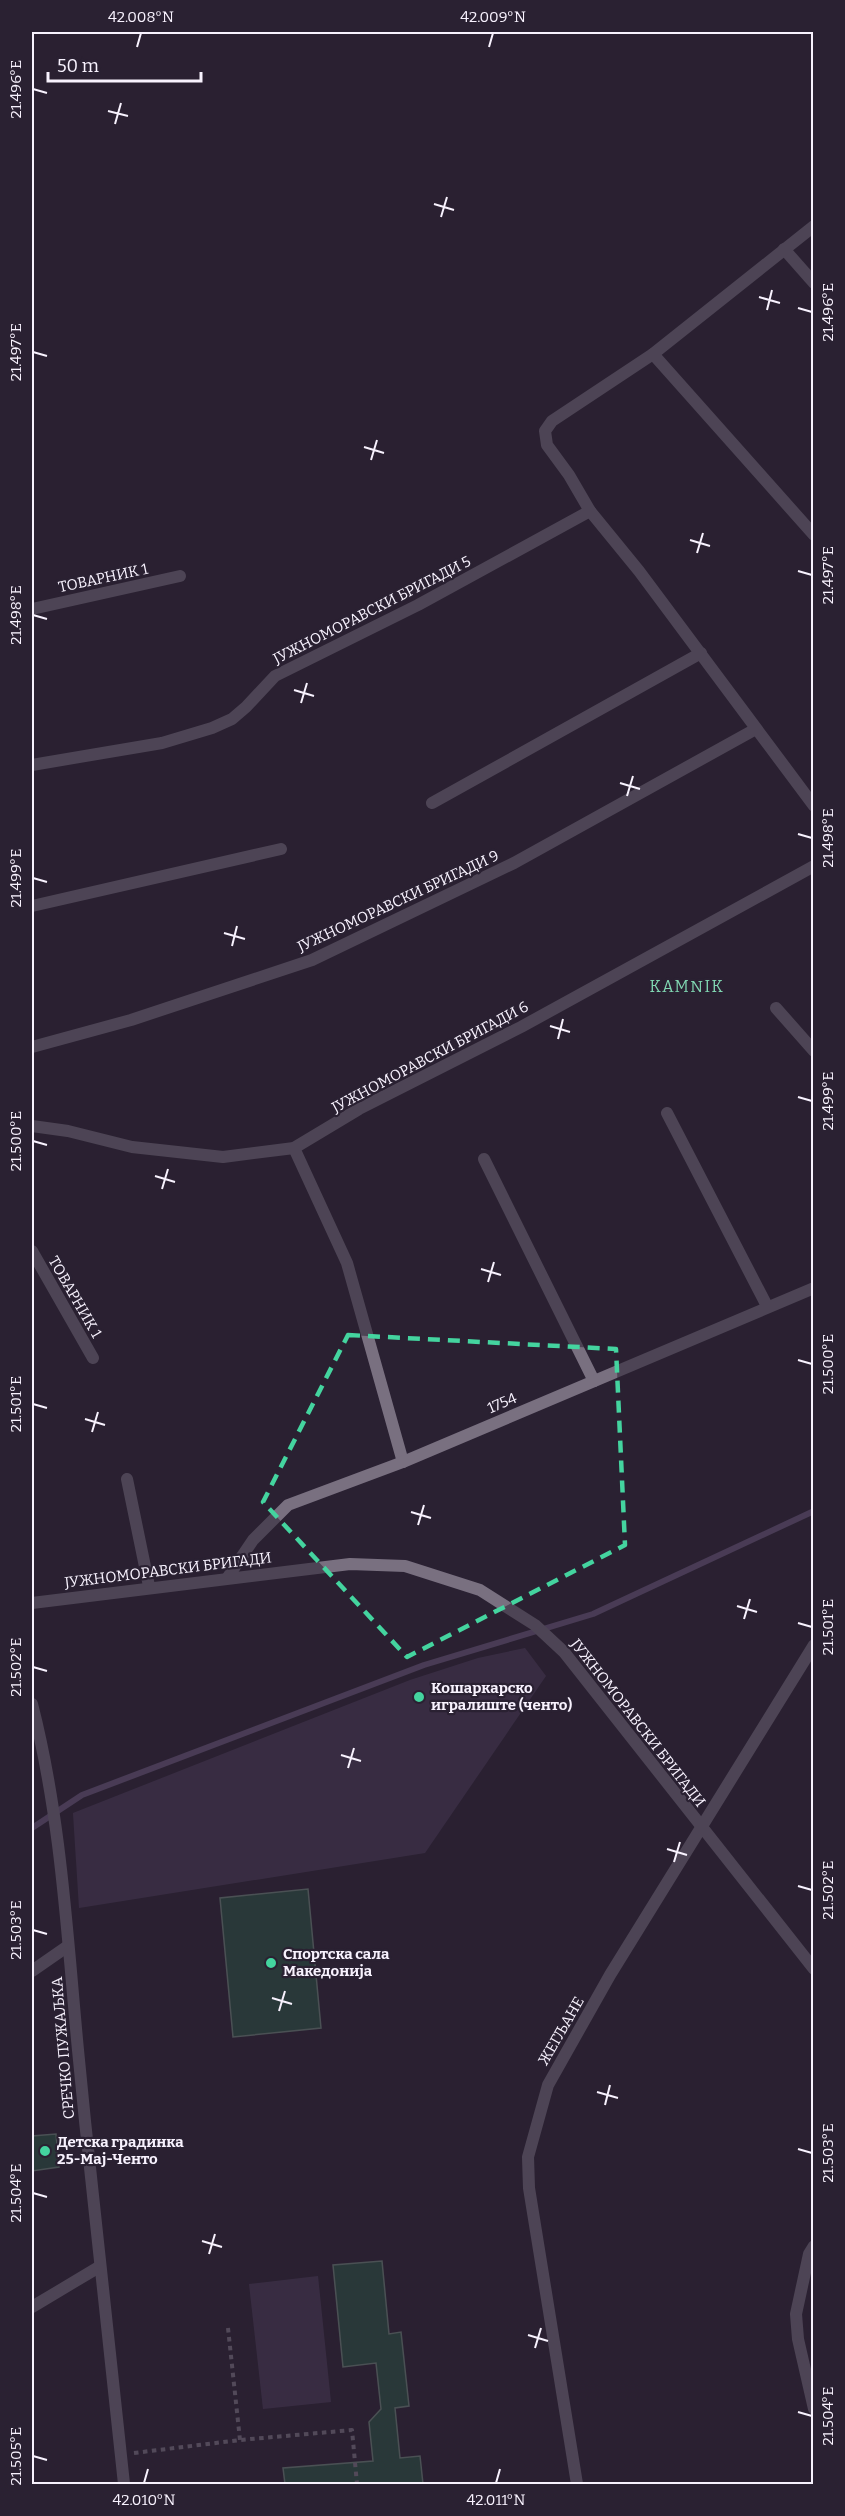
<svg xmlns="http://www.w3.org/2000/svg" width="845" height="2516" font-family="Bitter,serif">
<rect width="100%" height="100%" fill="#2a2132"/>
<g fill="#4b3b58">
<polygon points="525,1648 546,1676 425,1853 79,1908 73,1813 410,1680 478,1658"/>
<polygon points="318,2276 331,2402 263,2409 249,2284"/>
</g>
<g fill="none" stroke-linecap="round" stroke-linejoin="round">
<polyline stroke="#6f5c80" stroke-width="6" points="32,1828 82,1795 424,1665 593,1614 814,1511"/>
</g>
<g fill="#295643" stroke="#728a7e" stroke-width="1.5">
<polygon points="308,1889 321,2028 233,2037 220,1898"/>
<polygon points="56,2134 59,2167 32,2171 32,2136"/>
<polygon points="382,2261 389,2334 401,2332 409,2406 395,2408 400,2458 420,2456 423,2484 285,2484 283,2468 373,2461 369,2422 381,2409 376,2363 343,2367 333,2265"/>
</g>
<g fill="none" stroke-linecap="round" stroke-linejoin="round">
<g stroke="#837b8a" stroke-width="4" stroke-dasharray="4.5 4.5" stroke-linecap="butt">
<polyline points="228,2328 240,2440"/>
<polyline points="134,2453 240,2440 352,2430 357,2484"/>
</g>
<g stroke="#797080" stroke-width="12">
<polyline points="814,226 653,354 552,421 545,431 547,445 569,475 590,511 639,571 814,806"/>
<polyline points="784,249 814,283"/>
<polyline points="653,354 814,535"/>
<polyline points="32,609 180,576"/>
<polyline points="32,765 162,743 212,728 232,719 246,707 275,676 418,605 590,511"/>
<polyline points="432,803 701,653"/>
<polyline points="32,906 281,849"/>
<polyline points="776,1008 814,1051"/>
<polyline points="32,1047 131,1020 312,960 514,863 754,730"/>
<polyline points="667,1113 767,1306"/>
<polyline points="32,1126 68,1131 132,1147 223,1157 294,1148 359,1109 521,1027 814,866"/>
<polyline points="294,1148 347,1263 403,1462"/>
<polyline points="484,1159 594,1381"/>
<polyline points="32,1251 93,1358"/>
<polyline points="127,1479 149,1586"/>
<polyline points="228,1577 253,1540 288,1505 403,1462 814,1288"/>
<polyline points="32,1603 350,1564 405,1566 480,1590 535,1625 564,1652 814,1969"/>
<path d="M32,1704C61,1817 67,1934 78,2050C92,2195 108,2340 124,2484"/>
<polyline points="32,1971 68,1946"/>
<polyline points="814,2246 809,2254 796,2314 798,2339 814,2409"/>
<polyline points="32,2307 99,2267"/>
<polyline points="577,2484 529,2188 528,2157 548,2085 610,1975 814,1645"/>
</g>
</g>
<path d="M0 0H845V2516H0ZM348,1335L616,1349L625,1545L407,1657L263,1502Z" fill="#2a2132" fill-opacity=".55" fill-rule="evenodd"/>
<path fill="none" stroke="#44d49f" stroke-width="4.5" stroke-dasharray="12 8" stroke-linejoin="round" d="M348,1335L616,1349L625,1545L407,1657L263,1502Z"/>
<path fill="none" stroke="#f8f2fe" stroke-width="2" d="M137,47L141,33M489,47L493,33M33,89L47,93M108,111L128,116M115,124L121,103M434,204L454,210M441,217L447,197M759,297L780,303M798,308L812,312M767,310L772,290M33,352L47,356M364,447L384,453M371,460L377,440M690,540L710,546M697,553L703,533M798,571L812,575M33,615L47,619M294,690L314,696M301,703L307,683M620,783L640,789M627,796L633,776M798,834L812,838M33,878L47,882M224,933L245,939M232,946L237,926M550,1026L570,1032M558,1039L563,1019M798,1097L812,1101M33,1141L47,1145M155,1176L175,1182M162,1189L168,1169M481,1269L501,1275M488,1282L494,1262M798,1360L812,1364M33,1404L47,1408M85,1419L105,1425M92,1432L98,1412M411,1512L431,1518M418,1525L424,1505M737,1606L757,1612M744,1619L750,1599M798,1623L812,1627M33,1667L47,1671M341,1755L361,1761M348,1768L354,1748M667,1849L687,1855M674,1862L680,1842M798,1886L812,1890M33,1930L47,1934M272,1998L292,2004M279,2011L285,1991M597,2092L618,2098M605,2105L610,2085M798,2149L812,2153M33,2193L47,2197M202,2241L222,2247M209,2254L215,2234M528,2335L548,2341M535,2348L541,2328M798,2412L812,2416M33,2456L47,2460M144,2483L148,2469M496,2483L500,2469"/>
<g fill="#44d49f" stroke="#2a2132" stroke-width="2">
<circle cx="419" cy="1697" r="6"/>
<circle cx="271" cy="1963" r="6"/>
<circle cx="45" cy="2151" r="6"/>
</g>
<g text-anchor="middle" dominant-baseline="central" stroke-width="4.5" stroke-linejoin="round" paint-order="stroke">
<g font-size="15" fill="#f8f2fe" stroke="#2a2132">
<text transform="translate(103 578) rotate(-12)">ТОВАРНИК 1</text>
<text transform="translate(372 610) rotate(-27)">ЈУЖНОМОРАВСКИ БРИГАДИ 5</text>
<text transform="translate(398 901) rotate(-25)">ЈУЖНОМОРАВСКИ БРИГАДИ 9</text>
<text transform="translate(430 1057) rotate(-28)">ЈУЖНОМОРАВСКИ БРИГАДИ 6</text>
<text transform="translate(75 1297) rotate(60)">ТОВАРНИК 1</text>
<text transform="translate(502 1403) rotate(-23)">1754</text>
<text transform="translate(168 1570) rotate(-7)">ЈУЖНОМОРАВСКИ БРИГАДИ</text>
<text transform="translate(638 1723) rotate(52)">ЈУЖНОМОРАВСКИ БРИГАДИ</text>
<text transform="translate(561 2031) rotate(-60)">ЖЕГЉАНЕ</text>
<text transform="translate(63 2048) rotate(-95)">СРЕЧКО ПУЖАЉКА</text>
</g>
<g font-size="15" font-weight="bold" fill="#f8f2fe" stroke="#2a2132" text-anchor="start">
<text x="431" y="1688">Кошаркарско<tspan x="431" dy="17">игралиште (ченто)</tspan></text>
<text x="283" y="1954">Спортска сала<tspan x="283" dy="17">Македонија</tspan></text>
<text x="57" y="2142">Детска градинка<tspan x="57" dy="17">25-Мај-Ченто</tspan></text>
</g>
<g font-size="16" letter-spacing="1.5" fill="#81d7b2" stroke="#2a2132">
<text x="687" y="986">KAMNIK</text>
</g>
</g>
<rect width="845" height="2516" fill="none" stroke="#2a2132" stroke-width="66"/>
<path d="M48 72v9h153v-9" fill="none" stroke="#f8f2fe" stroke-width="3"/>
<text x="57" y="72" font-size="18" fill="#f8f2fe" stroke="#2a2132" stroke-width="4.5" paint-order="stroke">50 m</text>
<rect x="33" y="33" width="779" height="2450" fill="none" stroke="#f8f2fe" stroke-width="2"/>
<g font-size="15" text-anchor="middle" fill="#f8f2fe">
<text x="141" y="22">42.008°N</text>
<text x="493" y="22">42.009°N</text>
<text transform="translate(16 89) rotate(-90)" y="5">21.496°E</text>
<text transform="translate(828 312) rotate(-90)" y="5">21.496°E</text>
<text transform="translate(16 352) rotate(-90)" y="5">21.497°E</text>
<text transform="translate(828 575) rotate(-90)" y="5">21.497°E</text>
<text transform="translate(16 615) rotate(-90)" y="5">21.498°E</text>
<text transform="translate(828 838) rotate(-90)" y="5">21.498°E</text>
<text transform="translate(16 878) rotate(-90)" y="5">21.499°E</text>
<text transform="translate(828 1101) rotate(-90)" y="5">21.499°E</text>
<text transform="translate(16 1141) rotate(-90)" y="5">21.500°E</text>
<text transform="translate(828 1364) rotate(-90)" y="5">21.500°E</text>
<text transform="translate(16 1404) rotate(-90)" y="5">21.501°E</text>
<text transform="translate(828 1627) rotate(-90)" y="5">21.501°E</text>
<text transform="translate(16 1667) rotate(-90)" y="5">21.502°E</text>
<text transform="translate(828 1890) rotate(-90)" y="5">21.502°E</text>
<text transform="translate(16 1930) rotate(-90)" y="5">21.503°E</text>
<text transform="translate(828 2153) rotate(-90)" y="5">21.503°E</text>
<text transform="translate(16 2193) rotate(-90)" y="5">21.504°E</text>
<text transform="translate(828 2416) rotate(-90)" y="5">21.504°E</text>
<text transform="translate(16 2456) rotate(-90)" y="5">21.505°E</text>
<text x="144" y="2505">42.010°N</text>
<text x="496" y="2505">42.011°N</text>
</g>
</svg>
